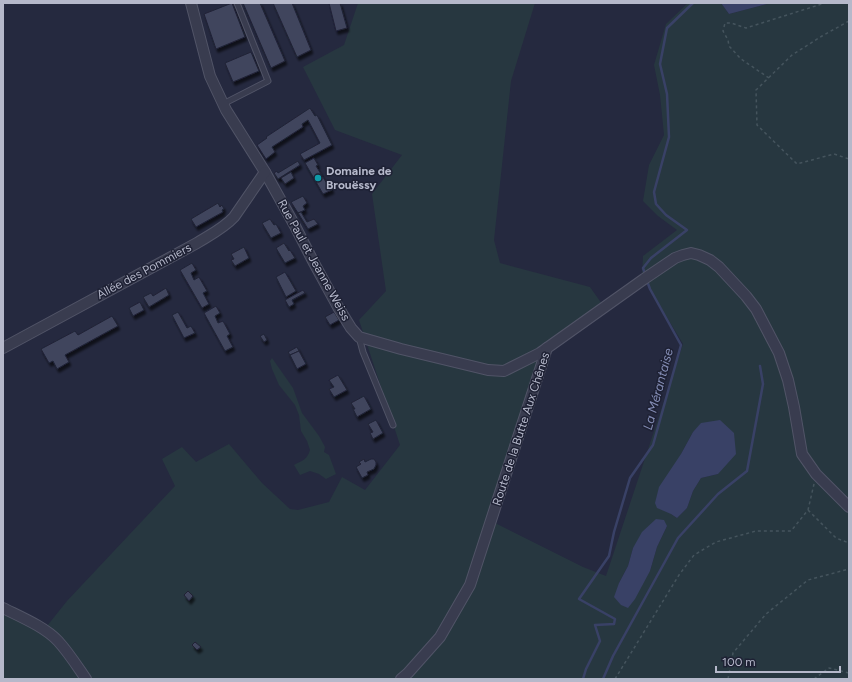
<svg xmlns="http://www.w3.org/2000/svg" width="852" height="682" font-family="Figtree,sans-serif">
<defs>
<filter id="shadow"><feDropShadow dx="2" dy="3.5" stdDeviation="1" flood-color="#0009"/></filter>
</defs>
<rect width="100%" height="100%" fill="#25293f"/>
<g fill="#273740" fill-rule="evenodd">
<path d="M358,3H535L511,81L494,240L500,263L590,287L602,304L546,345L495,523L583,567L606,576L683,344L642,276L643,256L677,230L658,216L643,201L649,165L664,135L660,95L654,65L666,24L688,3H721L729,14L771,3H849V679H3V603L14,607L47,626L67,601L175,486L162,459L182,447L196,462L229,444L262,483L290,509L298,510L329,502L342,477L365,490L400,445L359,320L386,291L372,194L402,155L335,130L303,67L344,45ZM720,421L718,474L701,478L693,491L687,508L677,518L671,514L681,454L693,432L701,424ZM667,526L657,547L650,571L619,583L628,566L633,548Z"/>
<path d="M272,358L293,388L302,413L319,436L325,447L324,452L329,455L336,474L326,479L319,474L310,471L300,475L294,465C303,460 307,460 310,450L307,441L301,431L299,415L295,405L279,385L272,369L270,361Z"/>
</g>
<g fill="#394166">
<polygon points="721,3 771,3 729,14"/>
<polygon points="720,420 734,433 736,454 718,474 701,478 693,491 687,508 677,518 671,514 657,508 655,503 659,487 681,454 693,432 701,423"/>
<polygon points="656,519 664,520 667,526 657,547 650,571 635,599 628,608 621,605 614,597 619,583 628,566 633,548 642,532"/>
</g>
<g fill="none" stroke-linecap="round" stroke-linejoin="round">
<g stroke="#394166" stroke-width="2.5">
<polyline points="645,274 643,268 651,258 687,230 666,215 656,204 654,192 669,137 667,94 660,64 667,28 693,3"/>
<polyline points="583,679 586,669 600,641 595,625 614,624 615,619 579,599 609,556 614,532 630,478 653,445 681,345 650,289 647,281"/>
<polyline points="603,679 613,656 678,538 718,494 747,471 763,384 760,366"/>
</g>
</g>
<g fill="#3f445d" stroke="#202336" filter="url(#shadow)">
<polygon points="232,3 245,37 216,49 204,14"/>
<polygon points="243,3 260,3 285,61 271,68"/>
<polygon points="273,3 292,3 311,50 297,57"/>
<polygon points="329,3 340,3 347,28 336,31"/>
<polygon points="251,52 259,71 233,82 225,63"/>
<polygon points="310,108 315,116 317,115 332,145 304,160 300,154 320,143 308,120 302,124 303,127 272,147 275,152 266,159 257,145 267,138 266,137"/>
<polygon points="314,158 318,165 316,166 326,182 328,181 332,190 323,194 305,163"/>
<polygon points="298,161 300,165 278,179 274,173 277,171 278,173"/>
<polygon points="291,172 294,178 285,184 281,178"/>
<polygon points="303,196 307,203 303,206 305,210 298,213 291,202"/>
<polygon points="218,203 220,207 222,205 224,209 222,210 223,212 196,227 191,219"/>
<polygon points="301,212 307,222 314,219 318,224 308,229 298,213"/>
<polygon points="270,219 274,225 276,224 281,233 271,238 262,223"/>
<polygon points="284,243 289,251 290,250 295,258 285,263 276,248"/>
<polygon points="244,247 249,258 235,266 231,260 234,259 231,254"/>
<polygon points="192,263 196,270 191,273 194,280 199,277 207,291 203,293 209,304 202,308 180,270"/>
<polygon points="285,272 296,291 286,297 276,277"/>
<polygon points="166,288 169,295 149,307 143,297 151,293 153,296"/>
<polygon points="303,290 305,293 292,300 294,304 289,307 285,300"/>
<polygon points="140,302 144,310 133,316 129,308"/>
<polygon points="216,306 220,313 215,316 218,323 223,321 230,334 227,336 233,347 225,351 204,313"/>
<polygon points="178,312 187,328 191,326 195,333 184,338 172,315"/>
<polygon points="334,312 339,320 330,325 325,317"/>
<polygon points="112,316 118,326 65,355 69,362 57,369 53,361 49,363 41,349 75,331 78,335"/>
<polygon points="264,334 267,340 264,342 260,336"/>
<polygon points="297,347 299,351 290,355 288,352"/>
<polygon points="299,351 306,364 297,369 290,355"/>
<polygon points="338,375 347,390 334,397 329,389 334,387 329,380"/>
<polygon points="364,396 371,409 357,417 353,409 355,409 351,403"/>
<polygon points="376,420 383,433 373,439 370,433 373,432 368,424"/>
<polygon points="364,459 365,462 371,459 374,459 376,462 376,465 374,469 367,472 368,475 362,478 356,467 361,464 359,462"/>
<polygon points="188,591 193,596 189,601 184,595"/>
<polygon points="195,642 201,647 197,650 192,645"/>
</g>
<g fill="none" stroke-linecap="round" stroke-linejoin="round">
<g stroke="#515467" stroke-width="7">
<g id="lane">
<polyline points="223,104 268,81 237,3"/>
<polyline points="359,337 363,352 393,425"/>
</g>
</g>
<g stroke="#515467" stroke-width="12">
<g id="street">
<polyline points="191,3 210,76 226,110 265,172 295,226 314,263 338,307 351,328 359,337 401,349 488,370 504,371 540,353 547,348"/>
<path d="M3,348L197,243C210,235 224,228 234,217L265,172"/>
<path d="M3,608C21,617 45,627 58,641C69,653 77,666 86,679"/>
<polyline points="401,679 408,673 440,637 470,585 547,348 644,279 675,258 683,255 691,253 699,255 710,260 719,267 746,296 756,309 779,353 788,380 794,407 802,454 816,474 849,507"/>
</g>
</g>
<g stroke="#45545d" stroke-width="1.5" stroke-dasharray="3 3" stroke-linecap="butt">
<polyline points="849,21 822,36 792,55 756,90 757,125 797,164 834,154 849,159"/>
<polyline points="769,78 741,59 729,46 728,40 723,31 725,23 731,23 746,28 825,3"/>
<polyline points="808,510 836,538 849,543"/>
<polyline points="615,679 679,575 694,555 716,542 756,531 791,531 808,510 814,484"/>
<polyline points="728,679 733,653 766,614 808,580 849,569"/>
<polyline points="814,679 829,668 849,673"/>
</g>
<use href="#lane" stroke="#393c4f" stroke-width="5"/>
<use href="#street" stroke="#393c4f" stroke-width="10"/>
</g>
<circle fill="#0f9aa8" stroke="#1e2134" stroke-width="1.5" cx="318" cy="178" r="4"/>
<g text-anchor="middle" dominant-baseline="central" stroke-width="3" stroke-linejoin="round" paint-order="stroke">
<g font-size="12" font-weight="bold" fill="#b5b8ca" stroke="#1e2134" text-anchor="start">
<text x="326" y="171">Domaine de<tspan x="326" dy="14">Brouëssy</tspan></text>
</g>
<g font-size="12" fill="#b5b8ca" stroke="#1e2134">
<text transform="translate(314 260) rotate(61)">Rue Paul et Jeanne Weiss</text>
<text transform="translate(144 271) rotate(-28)">Allée des Pommiers</text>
<text transform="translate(521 429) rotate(-72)">Route de la Butte Aux Chênes</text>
</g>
<g font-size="13" font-style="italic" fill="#848db5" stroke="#1e2134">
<text transform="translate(658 389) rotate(-75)">La Mérantaise</text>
</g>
</g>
<rect width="852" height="682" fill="none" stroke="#b5b8ca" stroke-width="8"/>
<path d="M716 666v6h124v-6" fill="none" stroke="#b5b8ca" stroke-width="2"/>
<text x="722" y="666" font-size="12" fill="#b5b8ca" stroke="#1e2134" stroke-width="3" paint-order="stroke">100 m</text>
</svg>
